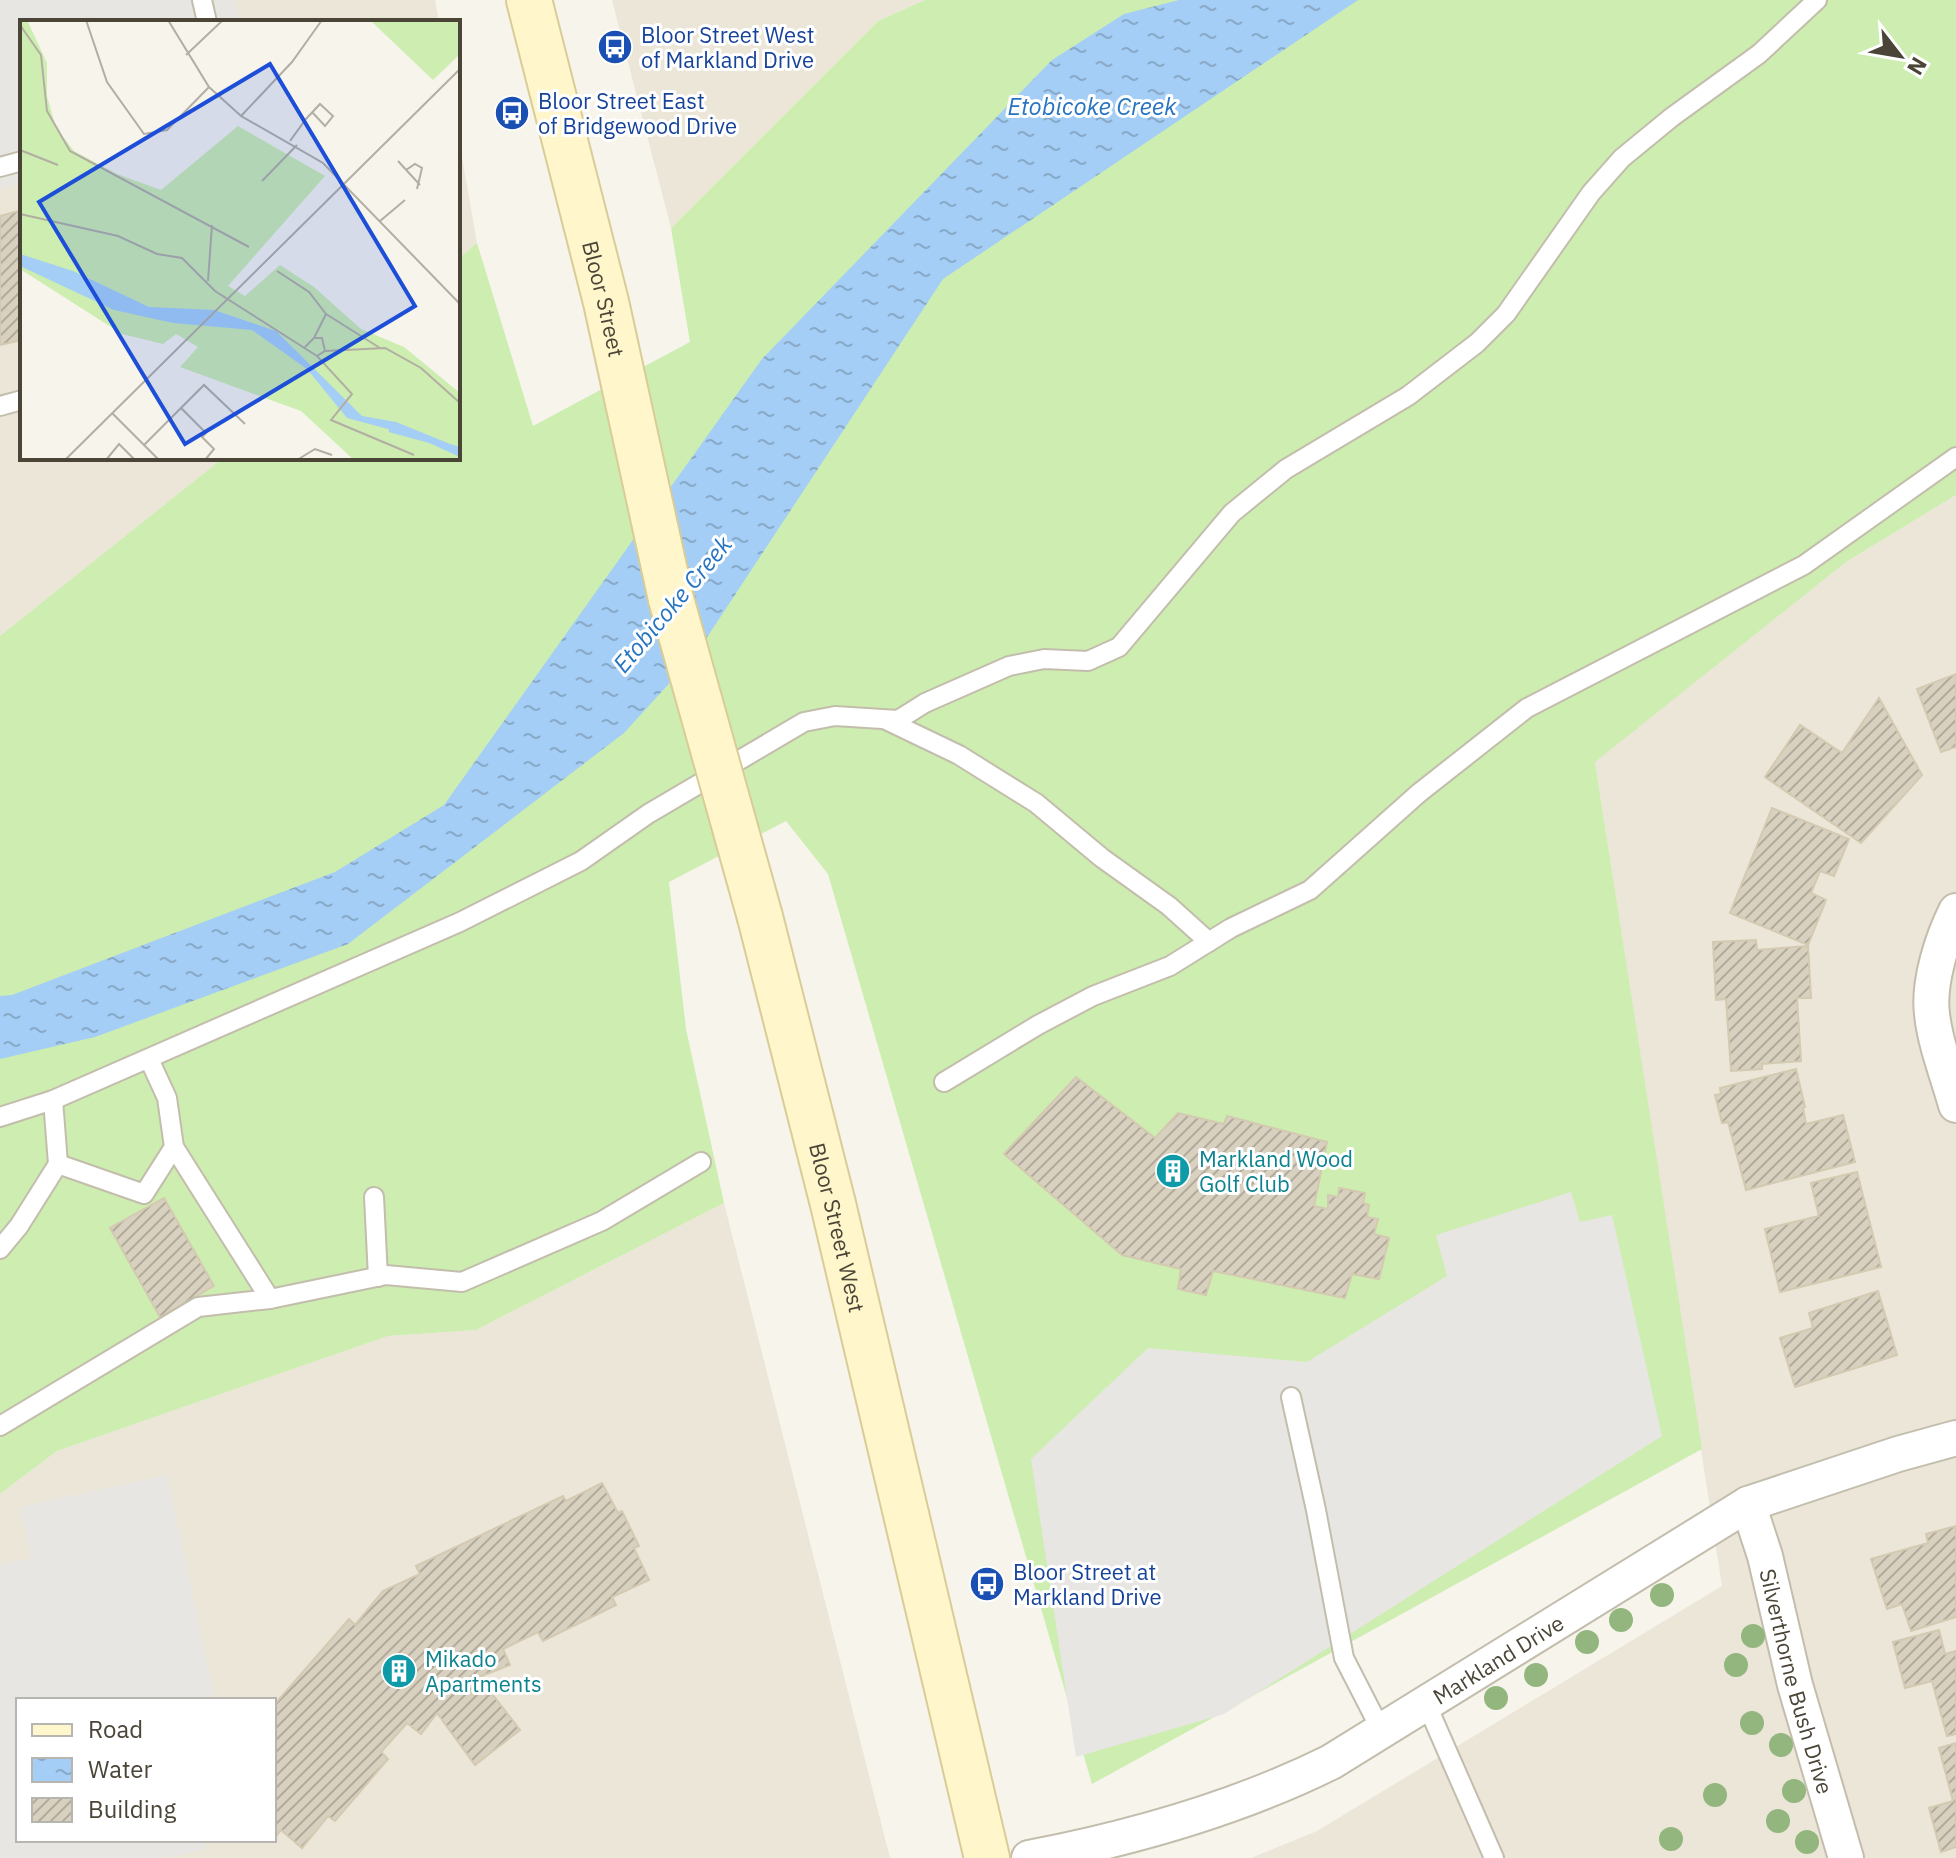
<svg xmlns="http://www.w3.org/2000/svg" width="1956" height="1858" font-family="'IBM Plex Sans',sans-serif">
<defs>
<pattern id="water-ripples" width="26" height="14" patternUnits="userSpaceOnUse" patternTransform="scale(2)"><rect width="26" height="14" fill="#a4cef6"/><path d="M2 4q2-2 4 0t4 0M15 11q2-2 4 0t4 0" fill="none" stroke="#88a9c8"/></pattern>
<pattern id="building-hatch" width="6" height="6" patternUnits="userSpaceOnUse" patternTransform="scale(2)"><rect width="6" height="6" fill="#d9d1bf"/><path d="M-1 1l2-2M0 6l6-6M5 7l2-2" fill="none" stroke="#b2ab9c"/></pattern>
</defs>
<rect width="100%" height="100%" fill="#f6f4eb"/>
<g fill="#ebe6d8" fill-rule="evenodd">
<polygon points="0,0 435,0 439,22 22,22 22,458 223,458 0,636"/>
<polygon points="612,0 925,0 878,21 671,228"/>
<polygon points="458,134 477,243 458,259"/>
<polygon points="1956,495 1956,1858 1251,1858 1317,1831 1722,1586 1595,761 1846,562"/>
<path d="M724,1203L890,1858H0V1494L57,1451L388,1336L476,1330ZM18,1700H274V1840H18Z"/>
</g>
<polygon fill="#cdedb1" points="925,0 1956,0 1956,495 1846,562 1595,762 1702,1449 1092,1784 828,874 786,821 669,882 686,1029 724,1203 476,1330 388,1336 57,1451 0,1494 0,636 223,458 458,458 458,259 477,243 533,426 690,342 671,228 878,21"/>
<g fill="#e8e6e2">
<polygon points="0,0 234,0 240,22 22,22 22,183 0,189"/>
<polygon points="1571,1192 1580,1222 1612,1215 1662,1436 1224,1714 1076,1757 1031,1459 1148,1348 1307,1362 1447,1276 1436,1235"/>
<polygon points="167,1475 215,1700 18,1700 18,1840 204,1840 206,1849 167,1858 0,1858 0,1565 31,1558 20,1507"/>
</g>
<polygon fill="url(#water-ripples)" points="1179,0 1358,0 943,279 696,654 624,733 348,944 95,1037 0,1059 0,996 12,995 335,872 444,805 762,359 1052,60 1124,14"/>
<g fill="url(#building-hatch)" stroke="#d4c9b1" stroke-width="2">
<polygon points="22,210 22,340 0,345 0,216"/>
<polygon points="1956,674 1956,747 1941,752 1917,689"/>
<polygon points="1879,698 1922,775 1861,843 1765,777 1800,725 1842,753"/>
<polygon points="1772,808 1849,839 1834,876 1820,871 1811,893 1826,900 1808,945 1730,913"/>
<polygon points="1756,940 1757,950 1808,946 1811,998 1797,998 1801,1061 1762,1064 1762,1069 1731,1071 1726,999 1716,1000 1713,942"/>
<polygon points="1796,1069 1805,1107 1803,1108 1806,1124 1843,1115 1855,1162 1746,1190 1728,1122 1722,1123 1715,1095 1721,1094 1720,1088"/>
<polygon points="1076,1077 1155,1138 1178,1113 1224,1124 1227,1116 1327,1142 1314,1206 1328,1209 1328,1195 1338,1197 1339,1188 1365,1193 1363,1203 1369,1205 1367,1217 1378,1219 1374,1234 1389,1238 1379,1279 1352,1274 1345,1298 1213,1271 1206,1295 1178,1289 1181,1269 1122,1255 1004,1154"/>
<polygon points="1857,1172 1881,1267 1780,1292 1765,1229 1819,1216 1811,1183"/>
<polygon points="164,1198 214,1286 160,1317 110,1228"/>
<polygon points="1878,1291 1897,1355 1795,1387 1780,1338 1813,1328 1809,1313"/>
<polygon points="602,1483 618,1513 622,1511 639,1546 634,1548 649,1580 612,1597 616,1605 543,1641 538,1632 503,1649 510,1665 479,1677 520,1730 475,1765 437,1713 421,1734 407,1723 381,1752 388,1759 335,1821 328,1816 302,1848 281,1830 274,1839 274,1705 349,1619 355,1625 383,1591 420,1574 416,1566 563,1496 566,1501"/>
<polygon points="1956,1526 1956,1617 1911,1631 1902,1604 1887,1609 1871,1559 1928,1543 1926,1534"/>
<polygon points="1939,1630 1945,1654 1956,1651 1956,1734 1947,1736 1932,1681 1905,1688 1893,1642"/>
<polygon points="1956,1743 1956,1847 1941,1852 1929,1808 1953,1801 1939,1748"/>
</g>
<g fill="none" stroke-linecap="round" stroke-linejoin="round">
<g stroke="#c3bdac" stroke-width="22">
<g id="service">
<polyline points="202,0 207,22"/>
<polyline points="0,167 22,161"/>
<polyline points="0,406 22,400"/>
<polyline points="886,720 959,755 1036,803 1102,858 1169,906 1209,942"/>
<polyline points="944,1082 1038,1025 1093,996 1170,966 1231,928 1310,890 1419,793 1527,708 1804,565 1956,457"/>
<polyline points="53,1100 460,922 581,861 648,814 804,722 835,716 898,720 925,703 1009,666 1044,659 1088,661 1119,647 1232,513 1286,469 1408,396 1477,343 1506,314 1591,193 1622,158 1672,117 1759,54 1817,0"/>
<polyline points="0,1117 53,1100 58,1164 19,1226 0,1249"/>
<polyline points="174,1147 270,1299 386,1275 462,1282 602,1221 701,1162"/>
<polyline points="58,1164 144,1194 174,1147 167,1098 149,1059"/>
<polyline points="374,1197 378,1277"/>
<polyline points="1291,1397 1316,1510 1344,1658 1381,1730"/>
<polyline points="0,1426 198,1307 270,1299"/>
<polyline points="1426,1703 1494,1858"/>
</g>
</g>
<g stroke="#c3bdac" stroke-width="38">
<g id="minor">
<path d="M1956,911C1942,939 1928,983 1932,1014C1935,1044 1948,1076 1956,1105"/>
<path id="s1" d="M1748,1504L1765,1556L1795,1685L1846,1858"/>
<path id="s2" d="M1029,1858C1133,1838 1236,1809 1331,1762L1748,1504L1898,1454L1956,1438"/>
</g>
</g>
<g stroke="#d9cc97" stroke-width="48">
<g id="secondary">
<path id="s3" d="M529,0L606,302L671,599"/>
<path id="s4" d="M760,917L833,1204L987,1858"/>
</g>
</g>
<use href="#service" stroke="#fff" stroke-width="18"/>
<use href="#minor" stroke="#fff" stroke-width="34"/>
<use href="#secondary" stroke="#fff6cc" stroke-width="44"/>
<g stroke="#d9cc97" stroke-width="48" stroke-linecap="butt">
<polyline id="secondary-bridge" points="671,599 760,917"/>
</g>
<use href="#secondary-bridge" stroke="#fff6cc" stroke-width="44"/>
</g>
<g fill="#92b67e">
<circle cx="1662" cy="1595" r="12"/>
<circle cx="1621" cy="1620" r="12"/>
<circle cx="1753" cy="1636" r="12"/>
<circle cx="1587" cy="1642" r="12"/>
<circle cx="1736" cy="1665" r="12"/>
<circle cx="1536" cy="1675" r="12"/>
<circle cx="1496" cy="1698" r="12"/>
<circle cx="1752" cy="1723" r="12"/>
<circle cx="1781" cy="1745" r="12"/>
<circle cx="1794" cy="1791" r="12"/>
<circle cx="1715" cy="1795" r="12"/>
<circle cx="1778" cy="1821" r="12"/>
<circle cx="1671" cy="1839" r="12"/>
<circle cx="1807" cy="1842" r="12"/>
</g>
<defs>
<g id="bus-disc" transform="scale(1.8)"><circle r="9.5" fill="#1a4fb4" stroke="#fff"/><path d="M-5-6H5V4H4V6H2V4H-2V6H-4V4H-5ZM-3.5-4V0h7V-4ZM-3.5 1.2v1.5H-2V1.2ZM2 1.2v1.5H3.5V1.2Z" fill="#fff"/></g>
<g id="building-disc" transform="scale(1.8)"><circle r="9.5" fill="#0f9aa8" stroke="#fff"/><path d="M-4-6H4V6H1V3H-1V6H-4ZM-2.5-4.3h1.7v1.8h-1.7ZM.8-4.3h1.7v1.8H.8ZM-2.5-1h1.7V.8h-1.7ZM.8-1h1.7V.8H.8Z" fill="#fff"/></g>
</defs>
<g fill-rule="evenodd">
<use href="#bus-disc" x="615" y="47"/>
<use href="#bus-disc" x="512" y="113"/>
<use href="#building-disc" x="1173" y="1171"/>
<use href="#bus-disc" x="987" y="1584"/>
<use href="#building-disc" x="399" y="1671"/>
</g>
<g text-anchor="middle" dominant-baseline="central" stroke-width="6" stroke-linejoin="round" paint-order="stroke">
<g font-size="22" fill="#164399" stroke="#fff" text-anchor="start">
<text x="641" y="34">Bloor Street West<tspan x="641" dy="25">of Markland Drive</tspan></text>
<text x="538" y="100">Bloor Street East<tspan x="538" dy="25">of Bridgewood Drive</tspan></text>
<text x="1013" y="1571">Bloor Street at<tspan x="1013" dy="25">Markland Drive</tspan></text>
</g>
<g font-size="22" fill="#4b4537" stroke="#fff">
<text stroke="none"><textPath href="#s3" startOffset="308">Bloor Street</textPath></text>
<text stroke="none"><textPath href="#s4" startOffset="320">Bloor Street West</textPath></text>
<text stroke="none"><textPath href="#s2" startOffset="514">Markland Drive</textPath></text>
<text stroke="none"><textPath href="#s1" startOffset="184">Silverthorne Bush Drive</textPath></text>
</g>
<g font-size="22" fill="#0d838f" stroke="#fff" text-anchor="start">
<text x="1199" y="1158">Markland Wood<tspan x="1199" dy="25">Golf Club</tspan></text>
<text x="425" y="1658">Mikado<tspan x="425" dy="25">Apartments</tspan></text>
</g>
<g font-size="24" font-style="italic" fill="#2774c1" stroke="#fff">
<text x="1092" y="106">Etobicoke Creek</text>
<text transform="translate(672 604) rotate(-50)">Etobicoke Creek</text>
</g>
</g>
<g transform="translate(20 20)">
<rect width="440" height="440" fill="#f6f4eb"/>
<path d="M0,0H7L27,43V76L36,108L54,131L97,154L141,170L218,106L305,156L208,266L225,276L260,245L294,267L341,309L384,327L440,373V440H334L281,391L160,347L178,327L156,314L143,324L102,314L0,249Z" fill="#cdedb1"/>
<path d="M350,0H440V34L413,60Z" fill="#cdedb1"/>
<path d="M0,234L53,251L129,287L194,290L256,311L342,396L376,402L440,428V437L394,416L327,398L287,349L232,310L153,303L94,290L0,246Z" fill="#a4cef6"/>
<path fill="none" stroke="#a4cef6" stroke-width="4" d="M369,410L440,429"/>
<path fill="none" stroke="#b2aea3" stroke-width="2" d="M66,0L87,62L124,114L147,110L189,67M148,0L189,67L221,96L303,143L440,284M0,5L21,35L27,91L50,131L229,227M166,35L203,0M221,96L272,42L302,0M270,121L286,99L300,84L313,96L305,106L292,92M0,130L38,145M378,141L400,165M386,150L395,144L402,148L397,169M242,161L277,125M0,194L98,216L137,234L162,238L195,271L297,336M360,201L385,180M257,251L289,272L306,294L294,318M188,261L192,205M306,294L360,328M285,327L294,318H302L305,331M161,388L184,365L225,404M92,393L139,440M124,425L161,388L186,413L182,417L194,429L185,440M394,435L311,400L332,374L297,336L305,331L365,328L401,348L440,383M45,440L440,49M86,440L99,424L115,440M277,440L295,429L312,435"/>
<path fill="#1d4ed8" fill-opacity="0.15" stroke="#1d4ed8" stroke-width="4" d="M250,44L395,286L165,424L19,182Z"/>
<rect width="440" height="440" fill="none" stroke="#4b4537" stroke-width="4"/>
</g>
<rect x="16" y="1698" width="260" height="144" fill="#ffffff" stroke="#b7b5af" stroke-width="2"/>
<rect x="32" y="1724" width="40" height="12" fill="#fff6cc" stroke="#b7b5af" stroke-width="2"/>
<text x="88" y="1738" font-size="24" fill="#4b4537">Road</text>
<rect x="32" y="1758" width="40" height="24" fill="url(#water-ripples)" stroke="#b7b5af" stroke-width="2"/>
<text x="88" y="1778" font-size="24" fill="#4b4537">Water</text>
<rect x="32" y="1798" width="40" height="24" fill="url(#building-hatch)" stroke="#b7b5af" stroke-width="2"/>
<text x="88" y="1818" font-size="24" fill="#4b4537">Building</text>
<g transform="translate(1900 56) rotate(121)" stroke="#ffffff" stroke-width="6" paint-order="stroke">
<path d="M0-6L14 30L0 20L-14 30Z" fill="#4b4537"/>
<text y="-12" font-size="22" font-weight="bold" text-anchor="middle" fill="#4b4537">N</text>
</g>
</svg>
